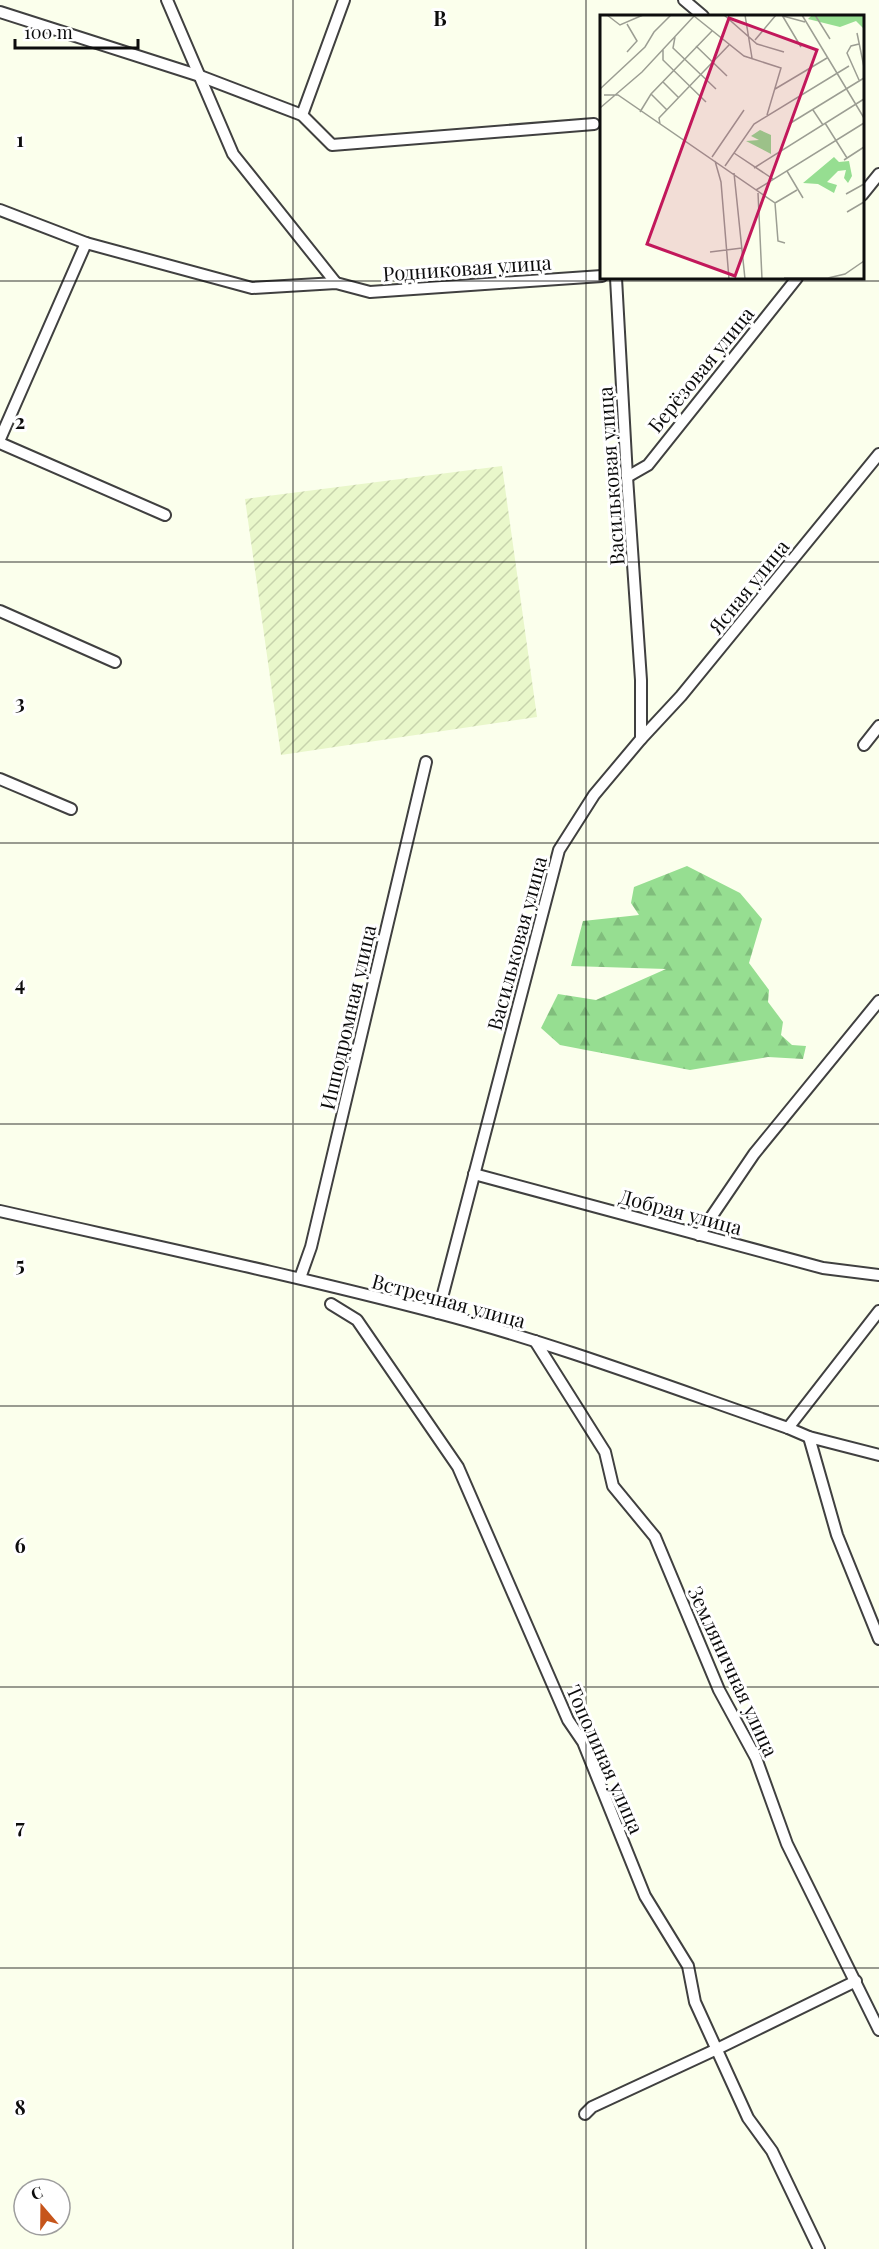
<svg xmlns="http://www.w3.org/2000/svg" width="879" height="2249" font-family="'Playfair Display',serif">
<defs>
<pattern id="farmland-furrows" width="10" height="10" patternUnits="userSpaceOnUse" patternTransform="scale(1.5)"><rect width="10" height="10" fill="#e9f7ca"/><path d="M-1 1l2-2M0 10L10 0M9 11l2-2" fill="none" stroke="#c7d3ac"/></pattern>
<pattern id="forest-firs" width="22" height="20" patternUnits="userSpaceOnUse" patternTransform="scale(1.5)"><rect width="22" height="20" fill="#96de91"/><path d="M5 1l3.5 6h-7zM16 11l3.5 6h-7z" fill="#80bd7c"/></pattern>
</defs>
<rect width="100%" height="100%" fill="#fbffec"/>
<polygon fill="url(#farmland-furrows)" points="502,466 537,717 281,755 245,499"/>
<polygon fill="url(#forest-firs)" points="687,866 740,893 762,919 749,963 769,990 768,1002 783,1022 781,1035 792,1045 806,1046 803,1059 768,1057 690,1070 560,1045 541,1028 558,994 596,1000 666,969 571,966 583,921 639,915 631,903 634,887"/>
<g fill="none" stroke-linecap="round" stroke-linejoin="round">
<g stroke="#404040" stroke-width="14">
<g id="minor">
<polyline points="167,0 233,154 336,283"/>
<polyline points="684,0 703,16"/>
<polyline points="0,12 200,76 302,115 332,145 594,124"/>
<polyline points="302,115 344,0"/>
<polyline points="862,195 879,174"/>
<polyline points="0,210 86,243 252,288 336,283 370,292 602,276"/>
<polyline points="616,278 627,477 641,680 641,739"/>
<polyline points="0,439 86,243"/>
<polyline points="0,443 165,515"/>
<polyline points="627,477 648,465 797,278"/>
<polyline points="0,611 115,662"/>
<polyline points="864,745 879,726"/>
<polyline points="0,779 71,809"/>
<polyline points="474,1174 823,1268 879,1275"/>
<path d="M0,1211C146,1244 293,1275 438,1313C557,1344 672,1388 788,1428L809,1437L879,1455"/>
<polyline points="699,1235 754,1154 879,1001"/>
<polyline points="300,1278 311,1247 426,762"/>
<polyline points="331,1304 357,1320 458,1467 568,1720 583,1742 645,1896 688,1966 695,2002 748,2118 772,2151 819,2249"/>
<polyline points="438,1313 559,850 594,795 641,739 681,696 879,454"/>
<polyline points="535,1341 605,1452 613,1486 655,1537 719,1690 756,1758 787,1844 879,2030"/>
<polyline points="788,1428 879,1311"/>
<polyline points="809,1437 837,1535 879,1639"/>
<polyline points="585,2114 592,2107 717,2049 856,1981"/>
</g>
</g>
<use href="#minor" stroke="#fff" stroke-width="10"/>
</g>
<path fill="none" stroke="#0d0d0d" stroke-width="1.5" stroke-opacity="0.55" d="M293,0V2249M586,0V2249M0,281H879M0,562H879M0,843H879M0,1124H879M0,1406H879M0,1687H879M0,1968H879"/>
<g text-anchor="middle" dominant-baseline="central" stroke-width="6" stroke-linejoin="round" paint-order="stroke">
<g font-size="20" fill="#0d0d0d" stroke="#fff">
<text transform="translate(467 267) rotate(-4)">Родниковая улица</text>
<text transform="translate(700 369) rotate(-51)">Берёзовая улица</text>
<text transform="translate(610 476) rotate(-94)">Васильковая улица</text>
<text transform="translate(748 586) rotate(-51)">Ясная улица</text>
<text transform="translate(516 943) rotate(-75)">Васильковая улица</text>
<text transform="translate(347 1017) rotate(-77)">Ипподромная улица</text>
<text transform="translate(681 1211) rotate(15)">Добрая улица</text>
<text transform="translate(449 1300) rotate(15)">Встречная улица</text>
<text transform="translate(734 1671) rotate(65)">Земляничная улица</text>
<text transform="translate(606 1759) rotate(66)">Тополиная улица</text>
</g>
</g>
<g transform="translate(600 15)">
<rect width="264" height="264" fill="#fbffec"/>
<path d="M212,0H264V14L256,6L240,12L208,4ZM160,115L171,120V139L146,126L159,125L151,121ZM234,142L239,147L249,146L252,161L248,168L244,163L246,155L238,156L227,167L237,170L234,178L218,169L203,168Z" fill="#96de91"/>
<path fill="none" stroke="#9c9e93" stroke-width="1.5" d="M7,0L20,10L43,0M124,0L157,29L184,37M145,0L152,43M182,0L201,32M202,0L264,103M215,0L230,24M94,1L144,41L181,53L167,100M183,1L205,7M257,18L264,52M75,22L73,33L116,74M155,25L176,0M96,31L127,61M63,35V45L106,87M27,37L37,26L27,9M259,65L247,38L251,31L259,29M63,67L79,83M0,74L45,32L54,17L71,0M175,74L227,43M51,79L67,95M4,80H18L175,188L178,226L185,228M0,93L42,57L95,0M213,95L223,110M40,97L51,79L112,16M225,108L247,143M60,109L59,103L129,30M189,109L264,63M134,138L173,164M112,142L144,95M244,145L264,132M115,146L121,167L129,264M125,151L154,109L249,51M154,153L264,84M187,156L203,183M134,158L145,264M156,175L264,108M158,178L162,264M246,179L264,169M175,188L197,175M247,197L264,187M110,237L142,233M184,263H228L245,259L264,246"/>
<path fill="#c2185b" fill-opacity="0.15" stroke="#c2185b" stroke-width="3" d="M129,3L217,35L135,261L47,229Z"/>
<rect width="264" height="264" fill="none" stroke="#0d0d0d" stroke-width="3"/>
</g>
<g font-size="20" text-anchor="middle" font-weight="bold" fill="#0d0d0d" stroke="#fff" stroke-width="6" stroke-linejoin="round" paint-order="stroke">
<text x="440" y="26">B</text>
<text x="20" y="147">1</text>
<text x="20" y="429">2</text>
<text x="20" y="710">3</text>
<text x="20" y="991">4</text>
<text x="20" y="1272">5</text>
<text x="20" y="1553">6</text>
<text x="20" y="1834">7</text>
<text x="20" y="2115">8</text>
</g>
<g transform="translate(42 2207) rotate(340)"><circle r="28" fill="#ffffff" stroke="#9e9e9e" stroke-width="1.5"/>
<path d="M0-4.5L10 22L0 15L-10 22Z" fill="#c6551b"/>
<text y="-9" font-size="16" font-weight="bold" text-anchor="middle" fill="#0d0d0d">С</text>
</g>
<path d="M15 39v9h123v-9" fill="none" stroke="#0d0d0d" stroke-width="3"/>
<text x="24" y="39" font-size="18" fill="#0d0d0d" stroke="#ffffff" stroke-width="4.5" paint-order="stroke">100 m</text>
</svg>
